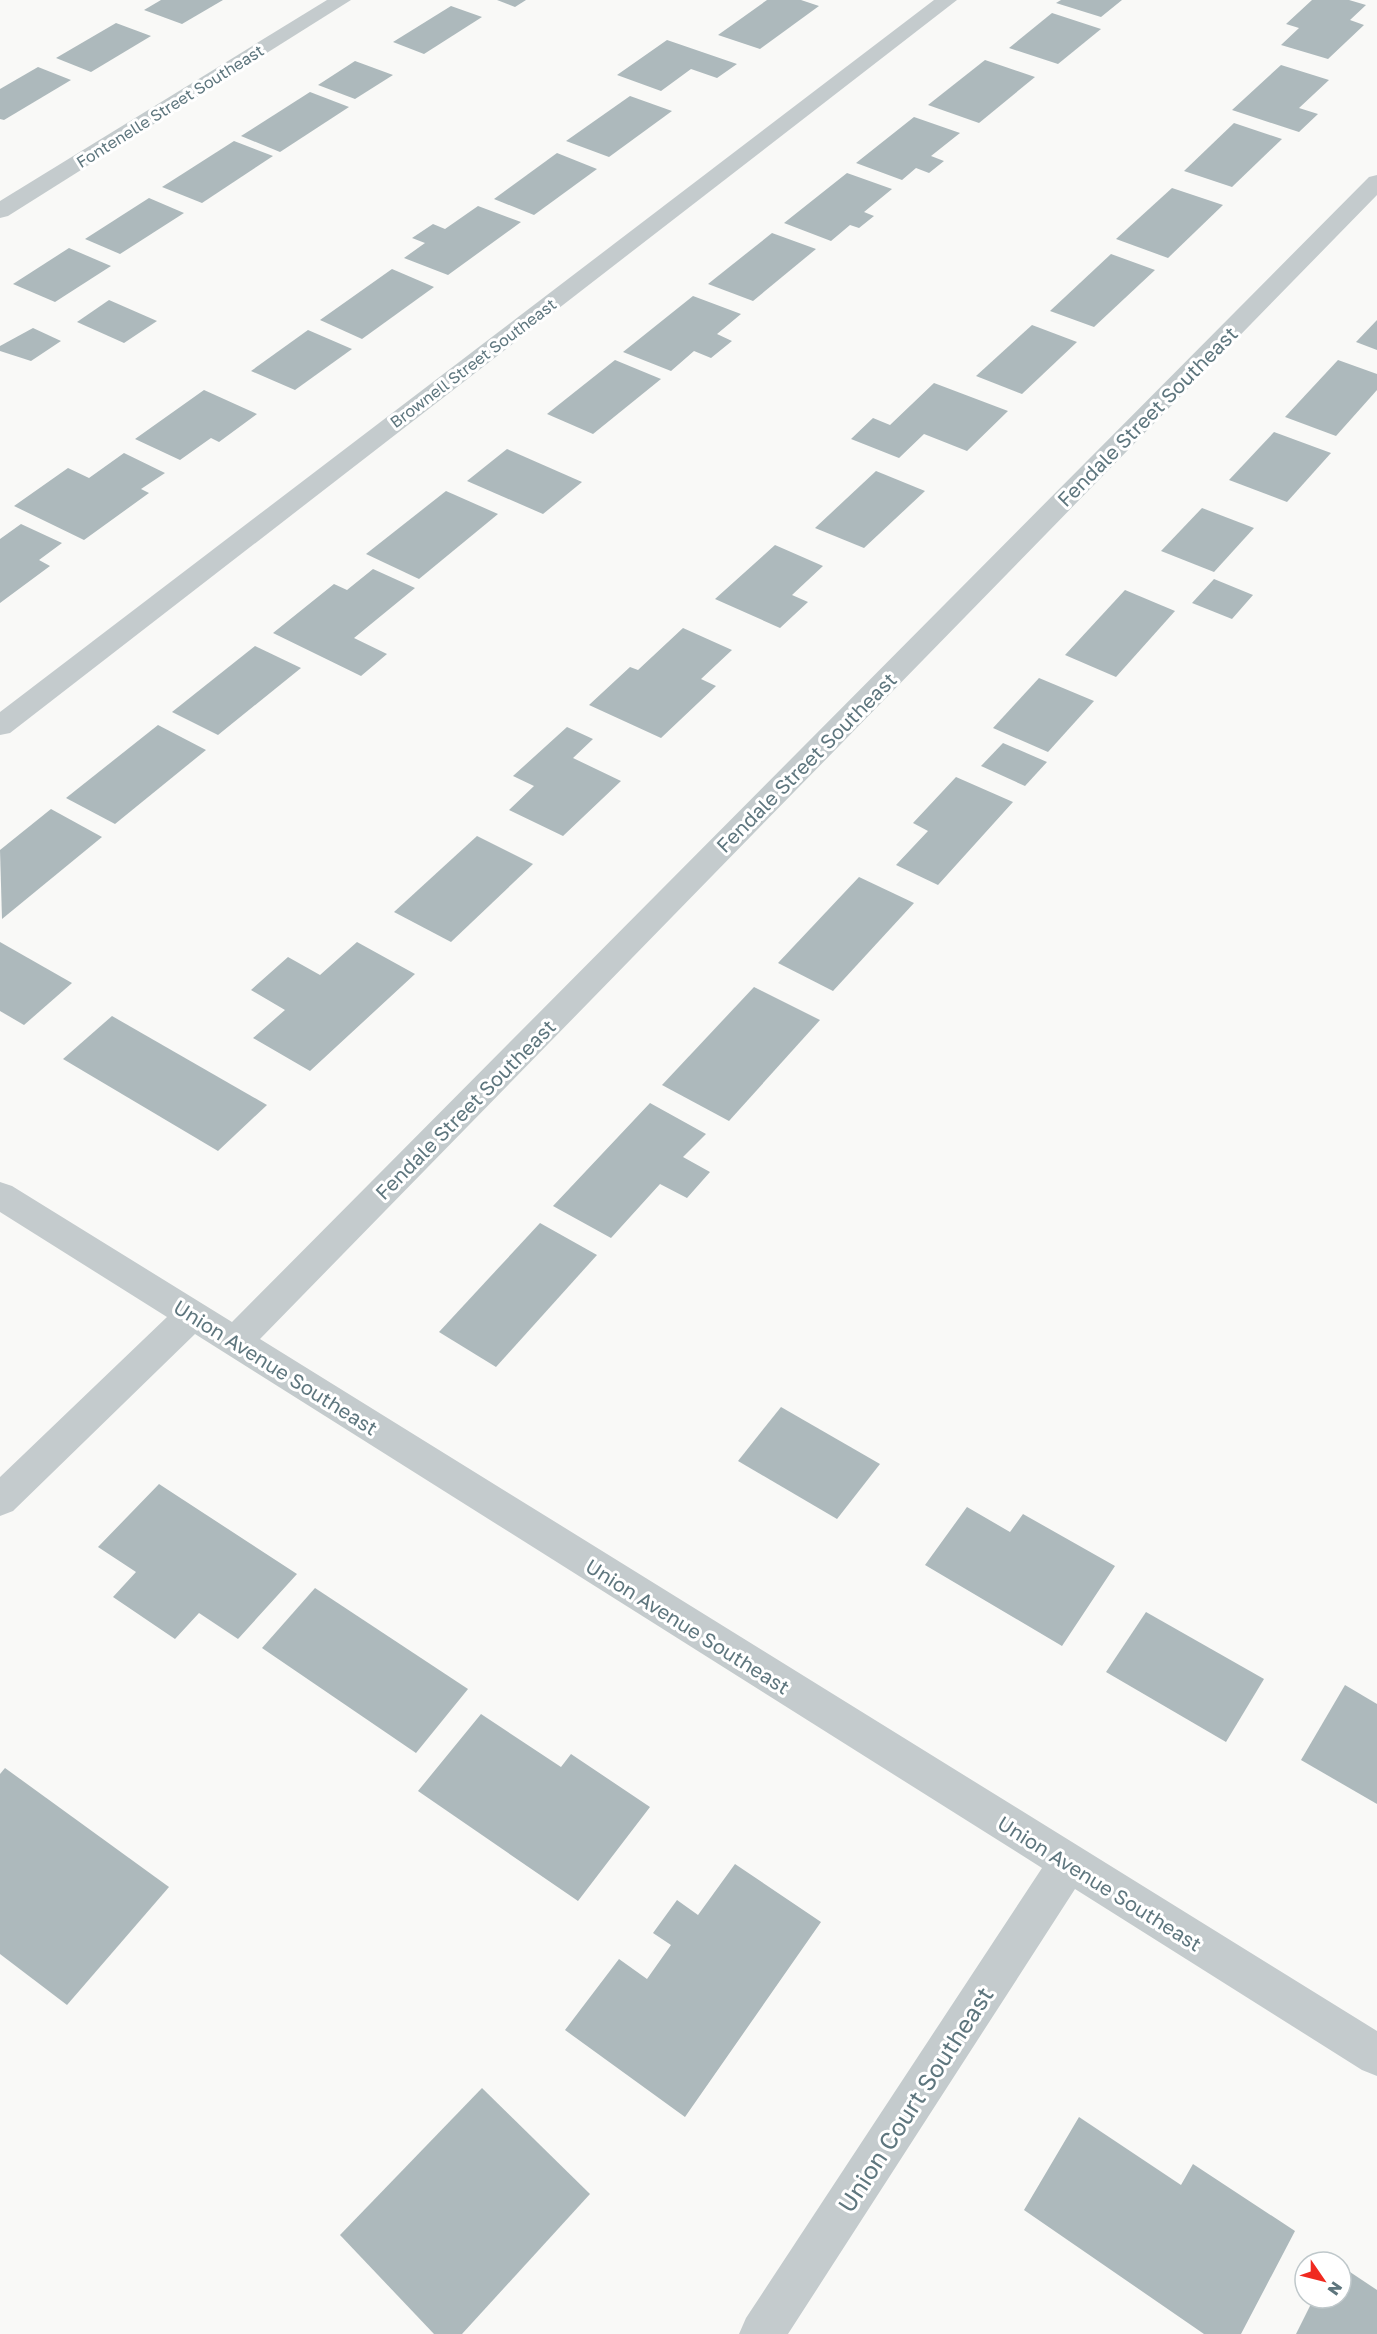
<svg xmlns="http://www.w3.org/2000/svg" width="1377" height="2334" font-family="'Golos Text',sans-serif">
<rect width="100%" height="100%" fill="#f9f9f7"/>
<g fill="#adb9bc">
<polygon points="161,0 223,0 182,24 144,10"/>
<polygon points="497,0 526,0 515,7"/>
<polygon points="767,0 801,0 819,6 760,49 718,35"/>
<polygon points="1061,0 1122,0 1101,17 1056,3"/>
<polygon points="1312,0 1349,0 1366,5 1350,20 1364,25 1328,59 1281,45 1299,28 1286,24"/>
<polygon points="451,6 482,17 424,54 393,42"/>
<polygon points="1052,13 1101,29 1058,64 1009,48"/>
<polygon points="116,23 151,36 91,72 56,58"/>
<polygon points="667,40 737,64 717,78 691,69 661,91 617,75"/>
<polygon points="985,60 1035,77 979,123 928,105"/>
<polygon points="355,61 393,75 355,99 318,85"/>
<polygon points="1281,65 1329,80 1299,108 1318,114 1299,132 1232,110"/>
<polygon points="38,67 71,80 4,120 0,119 0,89"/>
<polygon points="310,92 349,107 280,152 241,136"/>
<polygon points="630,96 672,111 609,157 566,141"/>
<polygon points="914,117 960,133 931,156 944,161 929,173 916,168 902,180 856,163"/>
<polygon points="1234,123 1282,139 1232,187 1184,171"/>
<polygon points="234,141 273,156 202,203 162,187"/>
<polygon points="557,153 597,169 534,215 494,199"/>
<polygon points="847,173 892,189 864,212 874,216 859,228 850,225 831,241 784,223"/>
<polygon points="1172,188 1223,205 1168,258 1116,239"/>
<polygon points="149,198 184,213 120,254 85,239"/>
<polygon points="478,206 521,222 448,275 404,258 425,243 412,238 433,224 445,229"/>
<polygon points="772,233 816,249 753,301 708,284"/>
<polygon points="69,248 111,266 55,302 13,284"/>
<polygon points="1111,254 1155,270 1094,327 1050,311"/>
<polygon points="392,269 434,287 362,339 320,320"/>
<polygon points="693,296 741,314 717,334 732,341 711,358 694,351 671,371 623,352"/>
<polygon points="109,300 157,321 124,343 77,322"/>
<polygon points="1377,320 1377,350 1356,342"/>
<polygon points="1032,325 1077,342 1022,394 976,376"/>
<polygon points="33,328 61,341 31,361 0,351 0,346"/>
<polygon points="308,330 352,349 295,390 251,371"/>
<polygon points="615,360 661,379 593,434 547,414"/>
<polygon points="1338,360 1377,374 1377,390 1336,436 1285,417"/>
<polygon points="934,383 1008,411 967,451 924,434 899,458 851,439 873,418 890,425"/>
<polygon points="204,390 257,414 219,442 211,438 180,460 135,439"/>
<polygon points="1274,432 1331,453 1287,502 1229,480"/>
<polygon points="507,449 582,482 543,514 467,481"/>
<polygon points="124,453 165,473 141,489 149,493 84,540 14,506 68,468 89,478"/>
<polygon points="876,471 925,491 864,548 815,528"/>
<polygon points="446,491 498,514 419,579 366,554"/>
<polygon points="1202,508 1254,528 1214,572 1161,551"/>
<polygon points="21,524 62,543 39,560 50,566 0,603 0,539"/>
<polygon points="775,545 823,566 792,595 808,602 780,628 715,599"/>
<polygon points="373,569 415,588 354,638 387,654 361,676 273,633 334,584 347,590"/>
<polygon points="1214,579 1253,595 1232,619 1192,603"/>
<polygon points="1125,590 1175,611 1116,677 1065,655"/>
<polygon points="683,628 732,650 701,679 716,686 661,738 589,705 630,667 638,670"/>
<polygon points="255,646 301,668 218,735 172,712"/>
<polygon points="1039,678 1094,701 1048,752 993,728"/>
<polygon points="158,725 206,750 115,824 66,798"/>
<polygon points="567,727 593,739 573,758 621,781 563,836 509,810 534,786 513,776"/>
<polygon points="1003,743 1047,762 1025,786 981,766"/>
<polygon points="956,777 1013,802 938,885 896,865 928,831 913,823"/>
<polygon points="51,809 102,837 2,919 0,850"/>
<polygon points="477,836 533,864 451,942 394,912"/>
<polygon points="859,877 914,903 833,991 778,963"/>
<polygon points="0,942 72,983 24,1025 0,1011"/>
<polygon points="357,942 415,974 310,1071 253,1038 285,1010 251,990 288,957 320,975"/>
<polygon points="754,987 820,1020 729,1121 662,1085"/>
<polygon points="112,1016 267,1105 218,1151 63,1059"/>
<polygon points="650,1103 706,1134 683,1157 710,1172 687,1198 660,1184 611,1238 553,1206"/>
<polygon points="540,1223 597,1255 496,1367 439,1332"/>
<polygon points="781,1407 880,1464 837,1519 738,1461"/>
<polygon points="159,1484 297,1574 238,1639 199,1613 175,1639 113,1597 136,1572 98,1547"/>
<polygon points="967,1507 1010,1532 1023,1514 1115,1566 1062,1646 925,1565"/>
<polygon points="315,1588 468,1689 416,1753 262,1648"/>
<polygon points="1146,1612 1264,1679 1226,1742 1106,1672"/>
<polygon points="1345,1685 1377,1704 1377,1804 1301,1760"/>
<polygon points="481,1714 561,1767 571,1754 650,1807 578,1901 418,1791"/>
<polygon points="5,1768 169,1887 67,2005 0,1954 0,1774"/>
<polygon points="735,1864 821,1922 685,2117 565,2030 619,1959 647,1979 671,1945 653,1933 677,1900 698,1915"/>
<polygon points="482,2088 590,2194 462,2334 434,2334 340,2235"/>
<polygon points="1079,2117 1181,2185 1193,2164 1295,2231 1241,2334 1204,2334 1024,2210"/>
<polygon points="1341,2266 1377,2290 1377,2334 1296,2334 1314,2298 1341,2298"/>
</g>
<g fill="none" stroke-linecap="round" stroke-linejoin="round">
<g fill="#c4cbcd" fill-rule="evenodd">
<polygon points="327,0 351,0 8,216 0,218 0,201"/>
<polygon points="934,0 957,0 10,733 0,735 0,712"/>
<polygon points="1377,175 1377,195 260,1339 1377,2031 1377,2076 1362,2070 1075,1889 788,2334 739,2334 746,2318 1042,1868 195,1334 13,1511 0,1516 0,1477 167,1317 0,1212 0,1182 12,1186 232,1322 1369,177"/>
</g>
</g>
<g text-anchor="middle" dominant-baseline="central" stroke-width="6" stroke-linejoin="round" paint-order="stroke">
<g font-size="16" fill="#5e767e" stroke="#fff">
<text transform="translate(170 106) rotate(-32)">Fontenelle Street Southeast</text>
<text transform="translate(473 363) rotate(-37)">Brownell Street Southeast</text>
</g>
<g font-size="20" fill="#5e767e" stroke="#fff">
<text transform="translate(1147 416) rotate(-45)">Fendale Street Southeast</text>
<text transform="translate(806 762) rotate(-45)">Fendale Street Southeast</text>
<text transform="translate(465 1109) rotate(-45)">Fendale Street Southeast</text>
<text transform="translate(276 1367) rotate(32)">Union Avenue Southeast</text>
<text transform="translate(688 1626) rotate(32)">Union Avenue Southeast</text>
<text transform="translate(1100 1883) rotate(32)">Union Avenue Southeast</text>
</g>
<g font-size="24" fill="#5e767e" stroke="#fff">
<text transform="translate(915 2099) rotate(-57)">Union Court Southeast</text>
</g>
</g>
<g transform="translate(1323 2280) rotate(125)"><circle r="28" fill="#ffffff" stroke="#bfc8cb" stroke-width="1.5"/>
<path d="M0-4.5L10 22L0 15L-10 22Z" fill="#f02a20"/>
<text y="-9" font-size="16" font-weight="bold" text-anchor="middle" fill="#5e767e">N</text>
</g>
</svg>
